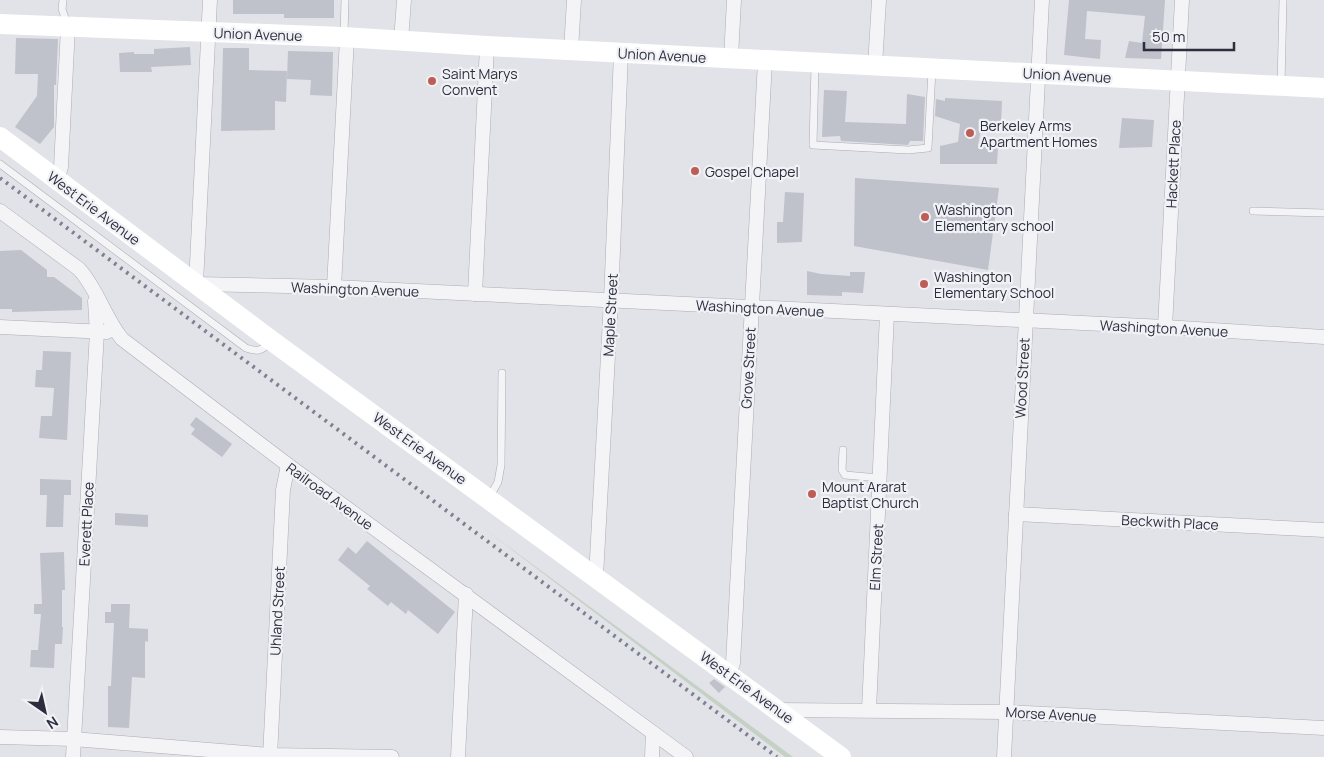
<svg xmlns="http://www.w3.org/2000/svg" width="1324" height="757" font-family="Manrope,sans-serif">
<rect width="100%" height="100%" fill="#e2e3e8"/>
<polygon fill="#c4d1c4" points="482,527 793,757 785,757"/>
<g fill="#bfc1cb">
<polygon points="233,0 334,0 334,18 284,18 284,14 233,14"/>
<polygon points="1069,0 1165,0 1161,59 1125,58 1129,41 1142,43 1145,16 1087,11 1085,39 1101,40 1100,59 1064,55"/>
<polygon points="16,38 58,39 56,85 54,85 54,127 40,144 15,127 37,96 38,74 15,74"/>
<polygon points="190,47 191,65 151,67 152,72 120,72 119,53 134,52 134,54 154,54 154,49"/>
<polygon points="223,48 249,48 249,70 287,71 286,102 275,101 275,130 221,131"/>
<polygon points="288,51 333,52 332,96 310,95 311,80 287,79"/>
<polygon points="824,90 847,91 845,122 906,124 907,94 925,97 923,141 910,141 908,145 841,141 840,136 822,137"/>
<polygon points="945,98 1002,101 1001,124 982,123 978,146 998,148 997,164 940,164 940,146 958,142 960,124 935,116 936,99 945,101"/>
<polygon points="1122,118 1154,120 1152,147 1119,148"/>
<polygon points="855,178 999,188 988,270 854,246"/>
<polygon points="785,192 804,193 802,242 777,243 777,222 783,222"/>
<polygon points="21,250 47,270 47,277 54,277 82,298 82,310 12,312 12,309 0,309 0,251"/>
<polygon points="807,271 821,274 850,276 850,272 865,272 863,293 842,292 842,296 807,295"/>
<polygon points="43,351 71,352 67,440 39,438 41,416 52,416 54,388 35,387 36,370 42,370"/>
<polygon points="196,417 232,444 222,457 191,434 195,429 190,425"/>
<polygon points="40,479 71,480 71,495 64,495 63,527 46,527 47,495 40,495"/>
<polygon points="115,513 148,515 148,527 115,525"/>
<polygon points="367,541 455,612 438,634 408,610 406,614 391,602 388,606 367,589 370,586 338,560 348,547 356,554"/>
<polygon points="64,552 65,590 62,590 62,627 63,627 62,644 55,644 54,668 30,667 31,650 38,650 41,614 34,614 34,604 42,604 40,553"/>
<polygon points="111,604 130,604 129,628 148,629 148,642 145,641 145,678 132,677 129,728 108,727 108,686 111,686 114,623 105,623 105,612 111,612"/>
<polygon points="714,679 725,687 719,693 709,683"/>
</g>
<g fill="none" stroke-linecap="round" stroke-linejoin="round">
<g stroke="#abadb5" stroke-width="8">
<g id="lane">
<polyline points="63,0 62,9 67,24"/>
<polyline points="344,35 345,0"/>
<polyline points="815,65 813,145 908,150 928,148 932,69"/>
<polyline points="1281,85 1283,0"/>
<path d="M0,164L246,348C257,352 261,351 270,343"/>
<polyline points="1253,211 1324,213"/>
<polyline points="843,450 842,470 845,475 879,478"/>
<polyline points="489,498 498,482 501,465 502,373"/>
</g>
</g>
<g stroke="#abadb5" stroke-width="15">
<g id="street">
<polyline points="210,0 196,284 334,287 1165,327 1324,337"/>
<polyline points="401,41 404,0"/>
<polyline points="571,50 574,0"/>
<polyline points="731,58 734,0"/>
<polyline points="875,66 879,0"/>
<polyline points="57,181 61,167 68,27"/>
<path d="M0,211L79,269C98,290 104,317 122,339L288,465L686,757"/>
<polyline points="334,287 347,38"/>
<polyline points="475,294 487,46"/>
<polyline points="0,327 107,332"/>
<polyline points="1165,327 1182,0"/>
<polyline points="1016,514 1324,530"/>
<polyline points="596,577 611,300 621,53"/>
<polyline points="729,674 733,663 765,61"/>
<polyline points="778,710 1006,712 1324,728"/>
<polyline points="869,710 887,314"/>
<polyline points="0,737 73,739 270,755 392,757"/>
<polyline points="73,757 97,332 95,301"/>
<polyline points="270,757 283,490 288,465"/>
<polyline points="458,757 466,594"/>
<polyline points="652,757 653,733"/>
<polyline points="1004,757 1042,0"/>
</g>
</g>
<use href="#lane" stroke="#f4f4f7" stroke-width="7"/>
<use href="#street" stroke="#f4f4f7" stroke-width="14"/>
<g stroke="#fff" stroke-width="20">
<polyline points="0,24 343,37 487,46 1324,88"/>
<polyline points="0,137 272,341 841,757"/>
</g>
<polyline stroke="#7d8090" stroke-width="4" stroke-dasharray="2.5 5" stroke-linecap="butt" points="0,178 777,757"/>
</g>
<g fill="#be5c56" stroke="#f1f2f6" stroke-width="2">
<circle cx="432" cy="81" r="5"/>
<circle cx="970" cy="133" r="5"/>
<circle cx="695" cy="171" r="5"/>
<circle cx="925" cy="217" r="5"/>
<circle cx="924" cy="284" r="5"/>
<circle cx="812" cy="494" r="5"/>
</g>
<g text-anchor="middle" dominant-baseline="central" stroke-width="4.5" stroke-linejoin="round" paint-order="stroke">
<g font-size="14" fill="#2c2e3e" stroke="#f1f2f6">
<text transform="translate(258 34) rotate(2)">Union Avenue</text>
<text transform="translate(662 55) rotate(3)">Union Avenue</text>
<text transform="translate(1067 75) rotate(3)">Union Avenue</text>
<text transform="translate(1173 164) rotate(-87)">Hackett Place</text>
<text transform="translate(94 208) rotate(37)">West Erie Avenue</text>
<text transform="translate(355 289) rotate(2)">Washington Avenue</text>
<text transform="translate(760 308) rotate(3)">Washington Avenue</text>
<text transform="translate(610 315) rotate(-87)">Maple Street</text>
<text transform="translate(1164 328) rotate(3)">Washington Avenue</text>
<text transform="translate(748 368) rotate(-87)">Grove Street</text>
<text transform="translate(1022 378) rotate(-87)">Wood Street</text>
<text transform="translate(420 448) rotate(36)">West Erie Avenue</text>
<text transform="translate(330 496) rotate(36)">Railroad Avenue</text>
<text transform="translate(1170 522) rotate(3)">Beckwith Place</text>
<text transform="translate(86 524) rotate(-87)">Everett Place</text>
<text transform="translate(876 557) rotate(-87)">Elm Street</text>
<text transform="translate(277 611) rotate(-87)">Uhland Street</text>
<text transform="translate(747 687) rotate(36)">West Erie Avenue</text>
<text transform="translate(1051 714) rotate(3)">Morse Avenue</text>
</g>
<g font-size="14" fill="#2c2e3e" stroke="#f1f2f6" text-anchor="start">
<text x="442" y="73">Saint Marys<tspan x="442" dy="16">Convent</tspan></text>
<text x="980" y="125">Berkeley Arms<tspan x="980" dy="16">Apartment Homes</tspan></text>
<text x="705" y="171">Gospel Chapel</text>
<text x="935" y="209">Washington<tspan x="935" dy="16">Elementary school</tspan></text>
<text x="934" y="276">Washington<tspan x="934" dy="16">Elementary School</tspan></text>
<text x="822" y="486">Mount Ararat<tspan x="822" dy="16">Baptist Church</tspan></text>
</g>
</g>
<g transform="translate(45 712) rotate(146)" stroke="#f1f2f6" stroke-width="4" paint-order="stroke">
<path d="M0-4L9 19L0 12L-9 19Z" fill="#2c2e3e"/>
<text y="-8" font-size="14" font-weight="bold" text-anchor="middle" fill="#2c2e3e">N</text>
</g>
<path d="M1144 42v8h90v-8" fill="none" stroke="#2c2e3e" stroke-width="2.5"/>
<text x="1152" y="42" font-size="15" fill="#2c2e3e" stroke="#f1f2f6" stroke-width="4" paint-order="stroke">50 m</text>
</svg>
